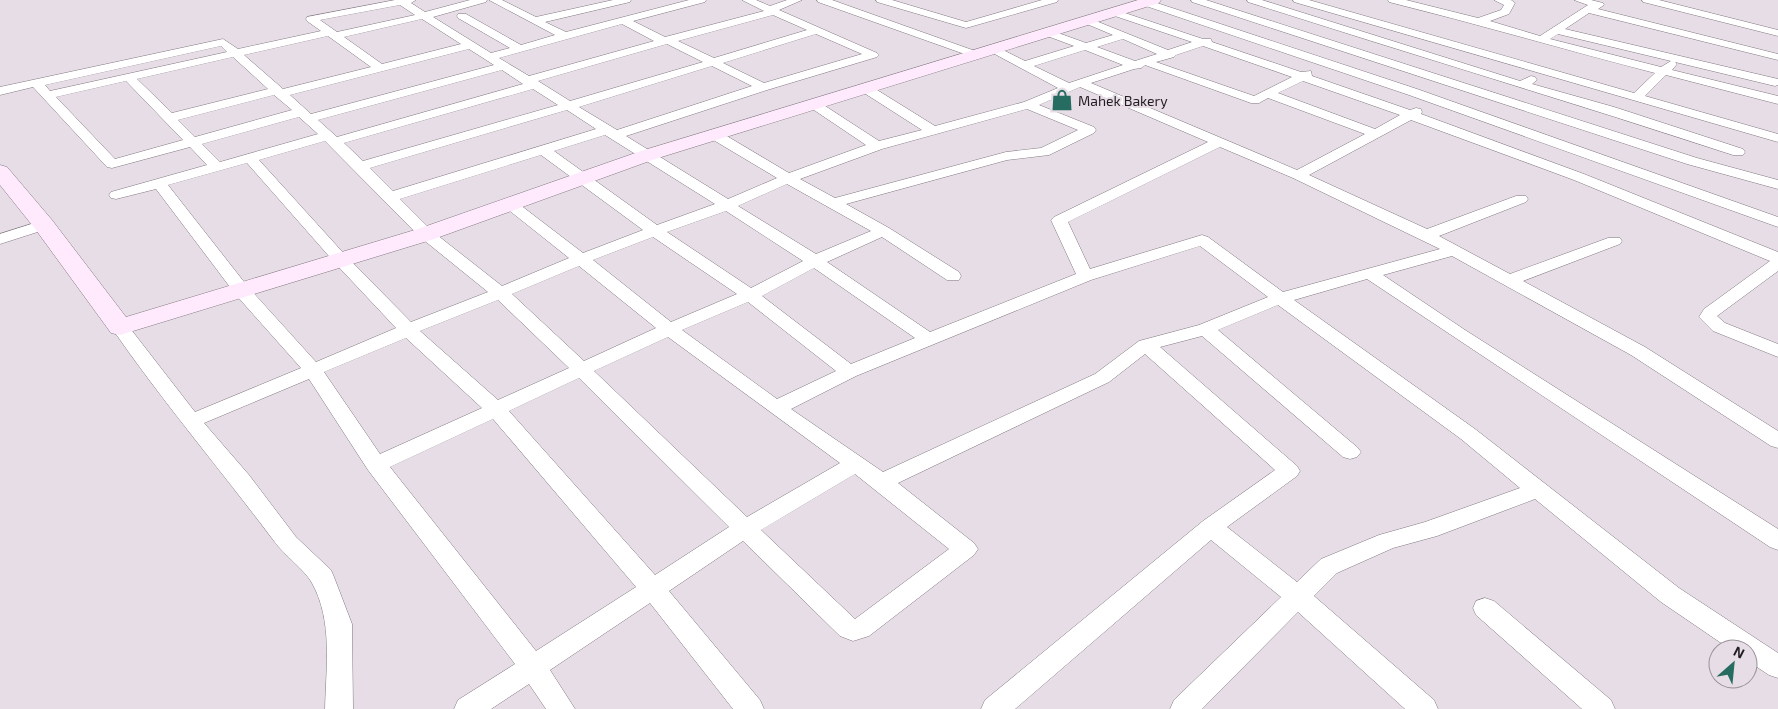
<svg xmlns="http://www.w3.org/2000/svg" width="1778" height="709" font-family="'Exo 2',sans-serif">
<rect width="100%" height="100%" fill="#e7dde6"/>
<g fill="none" stroke-linecap="round" stroke-linejoin="round">
<g stroke="#81787f" stroke-width="1">
<g id="street">
<path d="M395,0H416L411,3L425,12L470,0H487L486,2L433,17L491,53L510,48L458,18L457,16L458,14H466L521,45L555,35L489,0H502L536,17L613,0H631L630,2L545,22L566,32L689,0H706L705,2L633,21L665,37L764,11L742,0H756L770,6L787,0H802L779,10L877,53L879,55L877,57L767,90L626,136L728,199L777,178L710,138L708,135L710,132H720L789,173L866,145L811,108L809,105L811,102H819L879,141L922,130L861,91L859,88L861,85H869L935,126L1024,102L1058,88L989,51L987,49L989,47H997L1025,61L1074,46L1042,34L1041,32L1042,30H1050L1086,43L1113,35L1082,22L1081,20L1086,17L1168,50L1192,42L1109,14L1108,12L1113,9L1203,39H1211L1212,42L1301,72L1311,71L1312,76L1410,110L1416,108L1421,109L1422,112L1421,114L1584,174L1778,252V271L1717,316L1725,323L1778,344V357L1713,331L1699,317L1704,309L1770,261L1574,180L1411,120L1309,175L1427,229L1516,196H1526L1528,199L1526,202L1439,236L1510,274L1608,238H1620L1622,241L1620,244L1523,281L1645,347L1778,431V448L1771,446L1631,355L1452,256L1383,275L1465,330L1778,529V550L1770,547L1367,279L1294,300L1475,429L1679,588L1778,653V678L1769,675L1748,661V649H1730L1661,602L1535,499L1437,536L1393,548L1337,573L1314,596L1434,700L1438,709H1405L1298,612L1202,709H1170L1174,700L1281,597L1211,540L1015,709H981L985,700L1203,521L1275,470L1145,354L1109,382L898,483L974,543L978,549L974,555L869,636L853,641L840,636L743,541L669,591L760,700L764,709H733L650,603L550,670L575,709H546L529,684L491,709H454L458,700L515,664L368,470L309,379L204,423L249,475L296,537L331,570L334,577L352,624L353,709H325C326,667 333,621 312,583C305,570 284,555 274,541C220,469 162,401 111,327L114,323L120,322L126,323L195,412L301,368L236,295L156,189L116,199L111,198L109,195L111,192L207,165L190,147L112,168L107,167L33,87L0,95V87L223,39L238,49L321,31L307,21L306,19L307,17ZM400,5L415,15L337,32L320,20ZM773,15L807,30L714,58L678,41ZM422,19L461,44L382,64L344,37ZM622,24L654,41L529,76L499,58ZM816,34L862,54L764,83L723,63ZM328,36L371,67L283,89L244,55ZM1123,39L1157,54L1135,61L1097,47ZM667,44L703,62L570,101L538,81ZM221,46L227,52L50,91L45,85ZM1203,46L1292,77L1254,96L1156,62L1174,57L1176,55ZM469,49L494,65L311,114L290,95ZM1085,50L1123,65L1069,83L1034,66ZM233,57L268,89L172,113L137,79ZM1145,65L1251,103H1259L1268,98L1365,134L1297,170L1091,83L1134,69L1141,68ZM712,66L752,86L617,130L579,107ZM502,70L523,84L337,137L318,120ZM126,81L183,140L115,159L56,97ZM1303,81L1400,115L1375,129L1278,93ZM1080,87L1208,142L1054,217L1051,220L1076,274L930,332L827,262L882,237L947,280H959L961,276L959,272L889,228L846,204L1007,160L1049,155L1094,133L1096,130L1094,127L1039,105ZM533,89L558,105L363,161L344,143ZM274,95L292,110L195,137L178,120ZM1027,109L1078,130L1041,148L1006,152L835,198L800,179L882,149ZM567,110L596,129L393,191L370,168ZM299,117L318,134L220,162L202,144ZM605,135L715,204L657,225L554,151ZM325,141L420,237L488,292L411,322L347,257L259,160ZM1220,147L1293,178L1440,249L1283,292L1208,237L1202,235L1090,269L1068,222ZM541,155L643,230L583,253L515,201H505L502,204L505,207L569,258L502,286L432,231L400,199ZM247,163L335,263L396,328L316,362L248,287L168,185ZM787,184L871,231L816,254L738,206ZM726,211L803,261L751,288L667,232ZM653,237L737,294L671,322L593,260ZM1200,246L1268,297L1199,325L1139,341L1095,374L883,472L791,409L856,376L1091,280ZM579,266L656,328L584,361L512,294ZM814,268L915,338L851,364L762,296ZM498,300L569,368L498,400L420,331ZM748,302L836,371L777,399L682,330ZM1278,305L1461,439L1520,488L1425,522L1379,535L1321,559L1297,582L1227,527L1297,476L1300,471L1297,466L1160,347L1202,336L1343,457L1350,459L1357,457L1361,452L1357,447L1218,330ZM668,337L840,463L747,517L594,371ZM406,338L482,408L380,454L324,372ZM579,378L729,527L655,575L509,411ZM493,419L636,587L536,651L390,467ZM855,474L949,549L855,619L761,530Z"/>
<polygon points="817,0 832,0 978,52 980,54 974,57 970,56 818,2"/>
<polygon points="876,0 892,0 966,22 1042,0 1058,0 1057,2 966,28 877,2"/>
<polygon points="1140,0 1148,0 1417,89 1778,217 1778,227 1409,95 1140,4"/>
<polygon points="1191,0 1206,0 1697,158 1778,180 1778,189 1687,164 1192,2"/>
<path d="M1247,0H1262L1520,81L1531,76L1535,77L1537,80L1532,84L1614,107L1743,149L1745,152L1743,155H1733C1572,102 1410,54 1248,2Z"/>
<path d="M1293,0H1309L1634,93L1655,73C1566,50 1478,24 1389,2L1388,0H1406L1478,18L1501,10L1504,5L1494,0H1511L1515,3L1509,14L1490,21L1540,36L1588,5L1574,0H1591L1603,3L1604,5L1598,9L1778,54V60L1589,13L1565,29L1778,79V85L1775,86L1675,62L1677,64L1672,70L1778,96V104L1666,75L1645,96L1778,134V142L1294,2ZM1558,34L1671,61L1661,67L1550,39Z"/>
<polygon points="1642,0 1659,0 1778,30 1778,36 1643,2"/>
<polygon points="44,220 50,222 52,225 50,228 0,244 0,234"/>
<polygon points="1485,598 1494,601 1611,700 1615,709 1582,709 1476,615 1473,608 1476,601"/>
</g>
</g>
<g stroke="#81787f" stroke-width="1">
<polygon id="secondary" points="1138,0 1161,0 1159,3 655,159 434,239 120,335 111,333 36,230 0,185 0,165 7,167 52,220 126,317 418,229 641,151"/>
</g>
<use href="#street" fill="#fff" fill-rule="evenodd"/>
<use href="#secondary" fill="#ffeafd" fill-rule="evenodd"/>
</g>
<defs>
<g id="shop-bare" transform="scale(1.725)"><path d="M-5-2.5h2.3a2.7 3.5 0 0 1 5.4 0H5L5.5 6h-11ZM-1.5-2.5h3a1.5 2.3 0 0 0-3 0Z" fill="#266c60" stroke="#e7dde6" stroke-width="2.5" paint-order="stroke"/></g>
</defs>
<g fill-rule="evenodd">
<use href="#shop-bare" x="1062" y="100"/>
</g>
<g text-anchor="middle" dominant-baseline="central" stroke-width="4" stroke-linejoin="round" paint-order="stroke">
<g font-size="14" fill="#211d20" stroke="#e7dde6" text-anchor="start">
<text x="1078" y="100">Mahek Bakery</text>
</g>
</g>
<g transform="translate(1733 664) rotate(27)"><circle r="24" fill="#e7dde6" stroke="#989097"/>
<path d="M0-4L9 19L0 12L-9 19Z" fill="#266c60"/>
<text y="-8" font-size="14" font-weight="bold" text-anchor="middle" fill="#211d20">N</text>
</g>
</svg>
